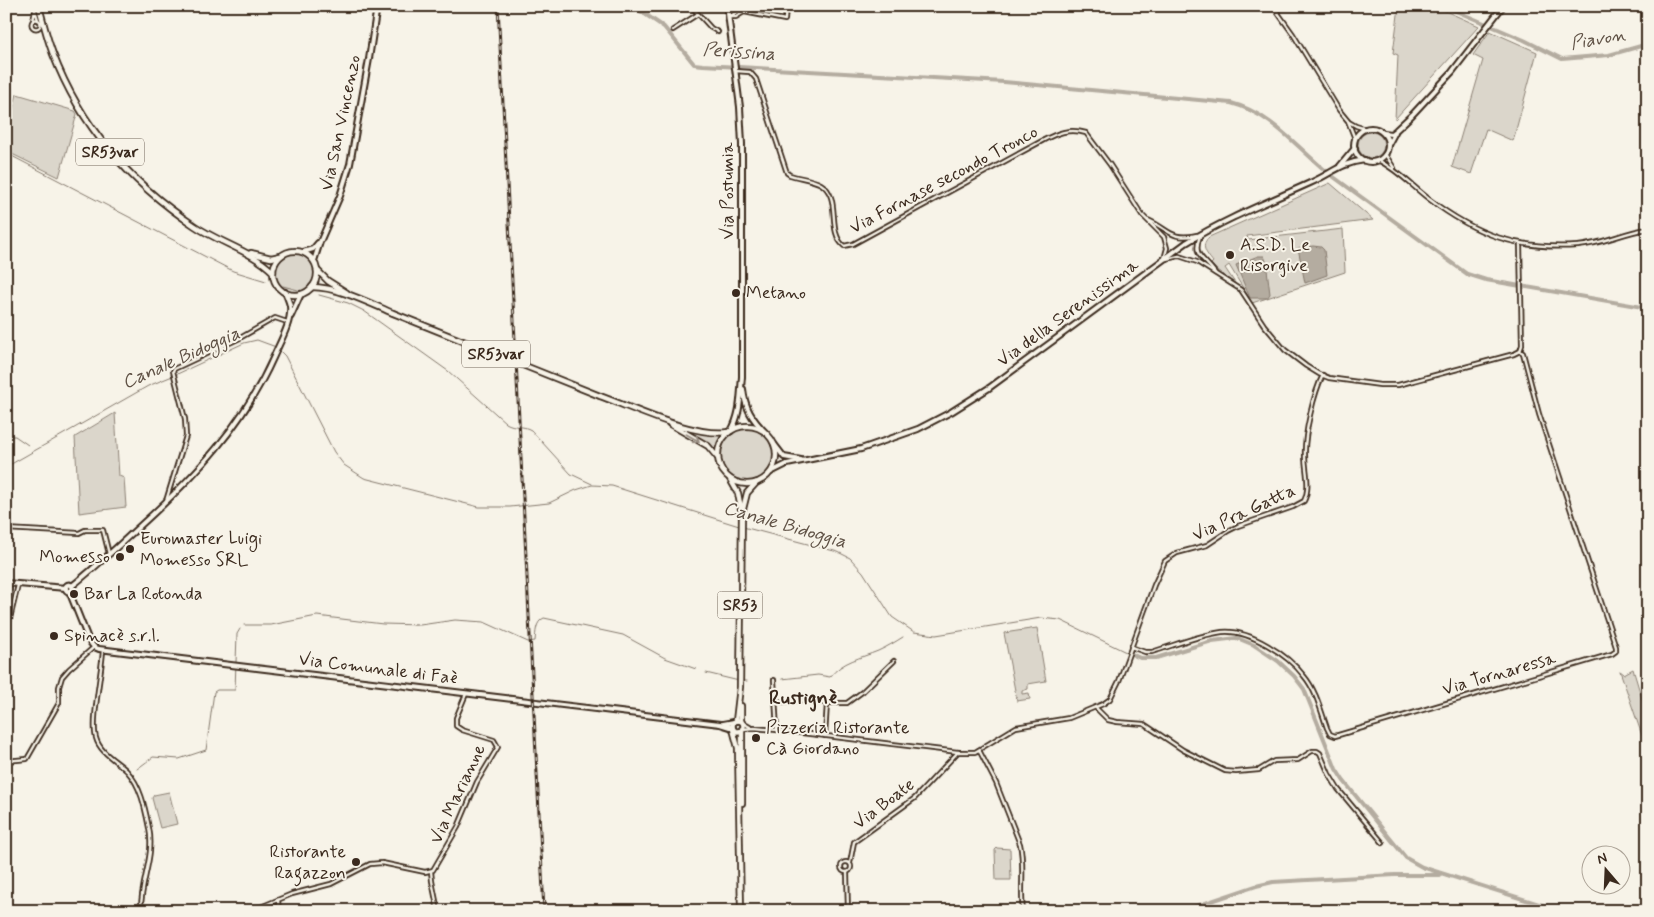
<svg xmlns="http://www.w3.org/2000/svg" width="1654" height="917" font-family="Mynerve,sans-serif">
<rect width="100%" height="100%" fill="#f7f3e8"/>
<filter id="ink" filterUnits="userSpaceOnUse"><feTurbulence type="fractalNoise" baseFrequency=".02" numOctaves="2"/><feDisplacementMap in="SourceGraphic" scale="10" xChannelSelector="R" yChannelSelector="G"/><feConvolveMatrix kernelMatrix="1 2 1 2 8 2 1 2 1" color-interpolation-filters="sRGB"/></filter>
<g filter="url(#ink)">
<g fill="#dbd6cb" stroke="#8b8074">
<polygon points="1434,6 1479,26 1395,119 1398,55 1393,53 1399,7"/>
<polygon points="1490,31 1537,52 1513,141 1486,129 1471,174 1452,167 1483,60 1473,55"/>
<polygon points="17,94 75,111 77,114 59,177 6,151 6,133"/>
<circle cx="1371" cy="145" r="13"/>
<path d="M1330,183L1373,220L1247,236L1248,240L1343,229L1345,272L1252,303L1229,265L1225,268L1237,286L1217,270L1211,264L1213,262C1206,253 1200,246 1209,237Z"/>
<circle cx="295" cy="272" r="20"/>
<polygon points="115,413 119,476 124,478 126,507 79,513 75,437"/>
<polygon points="675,425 705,433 723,435 717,444 716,451 710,446"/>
<circle cx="747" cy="455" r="26"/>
<polygon points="1037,628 1046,681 1028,684 1028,689 1022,691 1022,694 1029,693 1030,699 1017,701 1004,633"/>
<polygon points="1633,669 1646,712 1644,714 1648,726 1648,753 1620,671 1624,674"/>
<polygon points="169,792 177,824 160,828 152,798 154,795"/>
<polygon points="997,848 1010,849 1011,880 996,880 995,850"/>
</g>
<g fill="#b4aca0" stroke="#84786c">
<polygon points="1313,246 1321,247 1324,250 1327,275 1305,283 1298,248"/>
<polygon points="1258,256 1264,256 1266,261 1270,294 1267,298 1250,298 1236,265"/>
</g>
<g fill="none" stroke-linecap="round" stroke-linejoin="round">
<g stroke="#84786c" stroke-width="1">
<polyline points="6,153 233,271 266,281"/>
<polyline points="283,286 298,290"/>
<path d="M319,295L348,303L364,311L448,371L506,423C514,428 523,425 531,430L571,474L592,484"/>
<polyline points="279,350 285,356 334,452 344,465 364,478 479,507 510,507 549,503 576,490 592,485 612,486 739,526"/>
<polyline points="6,436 15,436 28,445"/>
<polyline points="6,467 148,386 175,375 244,343 257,340 276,347"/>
<polyline points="743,527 838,552 850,558 863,572 892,617 914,632 936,635 1041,618 1060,620 1128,653"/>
<path d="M244,625H271L317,616L383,624L420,625L455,620L484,622L528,642L535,641C536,633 535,622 544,618L623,635L665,658L696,669"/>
<polyline points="706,673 739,681"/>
<path d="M782,679L818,675L830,677C842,661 861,658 878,651C887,647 895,642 903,637"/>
<polyline points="743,681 747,681"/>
<polyline points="137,769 153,757 179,759 206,750 214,692 217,690 235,690 237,634 240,629"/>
</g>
<g stroke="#b4aca0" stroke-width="4">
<path d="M633,6L664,27L694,64L703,65L1004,82L1231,103C1270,113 1296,146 1326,171"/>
<polyline points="1444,6 1524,40 1562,59 1609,55 1648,44"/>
<polyline points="1331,175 1467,274 1486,280 1648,308"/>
<polyline points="1129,653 1140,658 1156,658 1212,641 1237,638 1254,645 1278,661 1294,676 1304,689 1336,769 1343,780 1406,858 1422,867 1561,911"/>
<polyline points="1182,911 1256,886 1273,882 1395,875 1440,875"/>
</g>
<g stroke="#3b2a1e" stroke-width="6">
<g id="street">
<polyline points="691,6 711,28 718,32"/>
<polyline points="1273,6 1293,34 1339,110 1348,121 1355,139"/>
<polyline points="744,12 785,20 786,6"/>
<polyline points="729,17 736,17 744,12 736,12 730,17"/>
<circle cx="36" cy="24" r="4.5"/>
<polyline points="33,21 35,10 38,20"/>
<polyline points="673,30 698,14"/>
<path d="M735,71L750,72L756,79L787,173L790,175C799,178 812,179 821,184C842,197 826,231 844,246L853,244L1042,141C1057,133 1069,128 1086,133L1110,165L1142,215L1164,237L1167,248L1164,259"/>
<polyline points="1349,122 1356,126 1366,129"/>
<polyline points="1385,154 1394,168"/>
<path d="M1378,160C1399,171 1411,185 1429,199C1476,235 1518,250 1578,246C1602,244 1624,232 1648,229"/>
<path d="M1148,220C1169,229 1170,241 1197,235"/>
<path d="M1200,236C1192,257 1204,257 1215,273"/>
<polyline points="1166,259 1179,256 1197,262 1241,290 1264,325 1285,350 1306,366 1319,374 1329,378 1380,385 1398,385 1514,354 1520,351 1522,345 1520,243"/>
<polyline points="166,501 186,436 185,419 173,371 174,369 240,338 275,318 287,322"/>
<polyline points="6,529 79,533 85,530 103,530 109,554"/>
<polyline points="6,635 18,585"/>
<path d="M1131,647L1145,652H1152C1175,645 1199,635 1222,632C1249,629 1288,655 1304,676C1316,690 1321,711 1327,728L1330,734L1335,736L1612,654L1616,651V647L1539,414L1523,353L1520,351"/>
<path d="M103,650C102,671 91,721 96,738C100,753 117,761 127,771C141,786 145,808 149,828C155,857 140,882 141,911"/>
<polyline points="774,680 777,730"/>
<polyline points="776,702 808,700 827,703 847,703 862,692 894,661"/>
<polyline points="1096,708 1108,720 1117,722 1144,724 1183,750 1225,771 1236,772 1259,770 1274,761 1298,760 1312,751 1317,751 1320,753 1329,774 1338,789 1383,843"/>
<polyline points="743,723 750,727"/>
<path d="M743,729L754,728L777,730L958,752H975L1016,727L1069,718L1103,704L1110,699L1119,681L1154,585L1165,561L1177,553L1207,545L1228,531L1238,526L1293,507L1304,501C1311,487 1305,469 1305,455C1304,435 1314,392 1323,375"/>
<polyline points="825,736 827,703"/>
<path d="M979,750L996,783L1020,844C1025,866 1020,889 1023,911"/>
<polyline points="6,761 27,759 59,703 59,687 62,677 69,669 94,647"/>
<circle cx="846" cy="867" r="5"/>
<polyline points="850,863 854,842 915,798 958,752"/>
<polyline points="431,871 432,881 438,911"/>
<polyline points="847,872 848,911"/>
<polyline points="278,900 279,911"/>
<polyline points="251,911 292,894 331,884 370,864 382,863 425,872 433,870 458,827 477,782 498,747 494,740 462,730 456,726 456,718 466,694"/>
</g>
</g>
<g stroke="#3b2a1e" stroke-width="8">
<g id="secondary">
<path d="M727,6L740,107L742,144V377C740,396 741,414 731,431"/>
<circle cx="1371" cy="145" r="17"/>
<polyline points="1384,133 1391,134 1396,130 1412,115 1452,72 1503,6"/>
<polyline points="1388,145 1395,132"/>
<polyline points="1340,166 1355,148"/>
<polyline points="303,252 313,249 318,243"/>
<polyline points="314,261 320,242 340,196 350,164 369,59 377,6"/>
<polyline points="291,316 301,294"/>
<path d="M743,389C745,408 752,419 765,432"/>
<polyline points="774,444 784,457 801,460"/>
<path d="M771,472L787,464L861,449L918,429L951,412L989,388L1186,243C1225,219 1268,202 1310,183C1331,174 1340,163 1365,160"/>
<polyline points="6,583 66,588"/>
<circle cx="69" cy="588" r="3.5"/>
<path d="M72,586C96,567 118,546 141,525C196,475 243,426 274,356C280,342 292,322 290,306C289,301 287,297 285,292"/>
<polyline points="69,591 89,641 94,647 99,649 720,724 733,728"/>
<polyline points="723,724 734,722"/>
</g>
</g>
<g stroke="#3b2a1e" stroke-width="8">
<g id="primary">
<path d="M39,6C43,22 47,38 53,54C81,127 130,183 195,226C220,243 252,251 273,272"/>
<circle cx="295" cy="273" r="22"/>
<polyline points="251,253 271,258 280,256"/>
<polyline points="317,270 328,281 347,293"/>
<path d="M312,287C338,287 369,303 393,313"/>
<path d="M600,396C633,408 693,437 728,432"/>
<polyline points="670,424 708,446 718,458"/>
<circle cx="747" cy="455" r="29"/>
<polyline points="730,479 738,493 741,509"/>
<circle cx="738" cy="726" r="5.5"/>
<polyline points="736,721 740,687 742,513 747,493 756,483"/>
<polyline points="741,721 741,706"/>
<polyline points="733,729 738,748 741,911"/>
<polyline points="742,803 742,729"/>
</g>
</g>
<use href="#street" stroke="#f7f3e8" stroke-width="2.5"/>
<use href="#secondary" stroke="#f7f3e8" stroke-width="4"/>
<use href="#primary" stroke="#f7f3e8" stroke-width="4.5"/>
<g stroke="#3b2a1e" stroke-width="3">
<polyline id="rail" points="498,6 544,911"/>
</g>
<use href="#rail" stroke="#f7f3e8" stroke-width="1" stroke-dasharray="4" stroke-linecap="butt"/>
<g stroke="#3b2a1e" stroke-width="8" stroke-linecap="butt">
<polyline id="primary-bridge" points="393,313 600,396"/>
</g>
<use href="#primary-bridge" stroke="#f7f3e8" stroke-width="4.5"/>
</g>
<defs><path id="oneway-shaft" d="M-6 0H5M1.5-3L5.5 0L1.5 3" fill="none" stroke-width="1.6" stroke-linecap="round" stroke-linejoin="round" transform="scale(1.25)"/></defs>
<use stroke="#998e83" href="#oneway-shaft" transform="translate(693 438) rotate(30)"/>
</g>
<g fill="#3b2a1e" stroke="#f7f3e8" stroke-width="2">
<circle cx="1230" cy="255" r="5"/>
<circle cx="736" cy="293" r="5"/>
<circle cx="130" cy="549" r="5"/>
<circle cx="120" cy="557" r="5"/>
<circle cx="74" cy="594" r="5"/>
<circle cx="54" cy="636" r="5"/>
<circle cx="756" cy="738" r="5"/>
<circle cx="356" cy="862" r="5"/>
</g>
<g text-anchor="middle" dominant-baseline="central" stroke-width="4" stroke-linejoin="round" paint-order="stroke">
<g fill="#f7f3e8" stroke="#73665b" stroke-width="1">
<rect x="76" y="138.5" width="68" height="27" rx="4"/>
<rect x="462" y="340.5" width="68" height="27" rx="4"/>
<rect x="717.5" y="591.5" width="45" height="27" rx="4"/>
</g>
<g font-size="16" font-weight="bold" fill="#3b2a1e">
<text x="110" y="152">SR53var</text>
<text x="496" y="354">SR53var</text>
<text x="740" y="605">SR53</text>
</g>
<g font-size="18" fill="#3b2a1e" stroke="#f7f3e8">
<text transform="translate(341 123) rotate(-78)">Via San Vincenzo</text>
<text transform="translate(944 180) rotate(-28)">Via Fornase secondo Tronco</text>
<text transform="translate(728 191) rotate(-90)">Via Postumia</text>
<text transform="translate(1068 313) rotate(-36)">Via della Serenissima</text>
<text transform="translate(1244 513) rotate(-25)">Via Pra Gatta</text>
<text transform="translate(378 669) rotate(7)">Via Comunale di Faè</text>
<text transform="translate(1499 674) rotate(-16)">Via Tornaressa</text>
<text transform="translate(458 794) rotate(-65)">Via Marianne</text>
<text transform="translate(884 804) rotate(-37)">Via Boate</text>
</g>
<g font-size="18" fill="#3b2a1e" stroke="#f7f3e8" text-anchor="start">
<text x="1240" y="245">A.S.D. Le<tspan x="1240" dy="21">Risorgive</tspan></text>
<text x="746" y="293">Metano</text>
<text x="140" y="539">Euromaster Luigi<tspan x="140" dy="21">Momesso SRL</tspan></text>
<text x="110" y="557" text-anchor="end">Momesso</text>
<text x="84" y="594">Bar La Rotonda</text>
<text x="64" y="636">Spinacè s.r.l.</text>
<text x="766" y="728">Pizzeria Ristorante<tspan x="766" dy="21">Cà Giordano</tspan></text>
<text x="346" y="852" text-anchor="end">Ristorante<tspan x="346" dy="21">Ragazzon</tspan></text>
</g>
<g font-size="19" font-style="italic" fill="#5f5145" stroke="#f7f3e8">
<text transform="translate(1598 39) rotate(-10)">Piavon</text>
<text transform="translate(739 52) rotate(4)">Perissina</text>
<text transform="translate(181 358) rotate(-24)">Canale Bidoggia</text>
<text transform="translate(785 525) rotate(16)">Canale Bidoggia</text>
</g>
<g font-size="20" font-weight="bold" fill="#3b2a1e" stroke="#f7f3e8">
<text x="803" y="698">Rustignè</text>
</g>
</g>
<rect width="1654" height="917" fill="none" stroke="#f7f3e8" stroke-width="25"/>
<rect x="12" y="12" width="1629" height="892" fill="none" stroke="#3b2a1e" stroke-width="2" filter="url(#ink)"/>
<g transform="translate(1606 870) rotate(341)"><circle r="24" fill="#f7f3e8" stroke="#aca397"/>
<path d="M0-4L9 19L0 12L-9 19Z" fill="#3b2a1e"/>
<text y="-8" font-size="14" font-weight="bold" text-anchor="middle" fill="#3b2a1e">N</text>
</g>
</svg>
